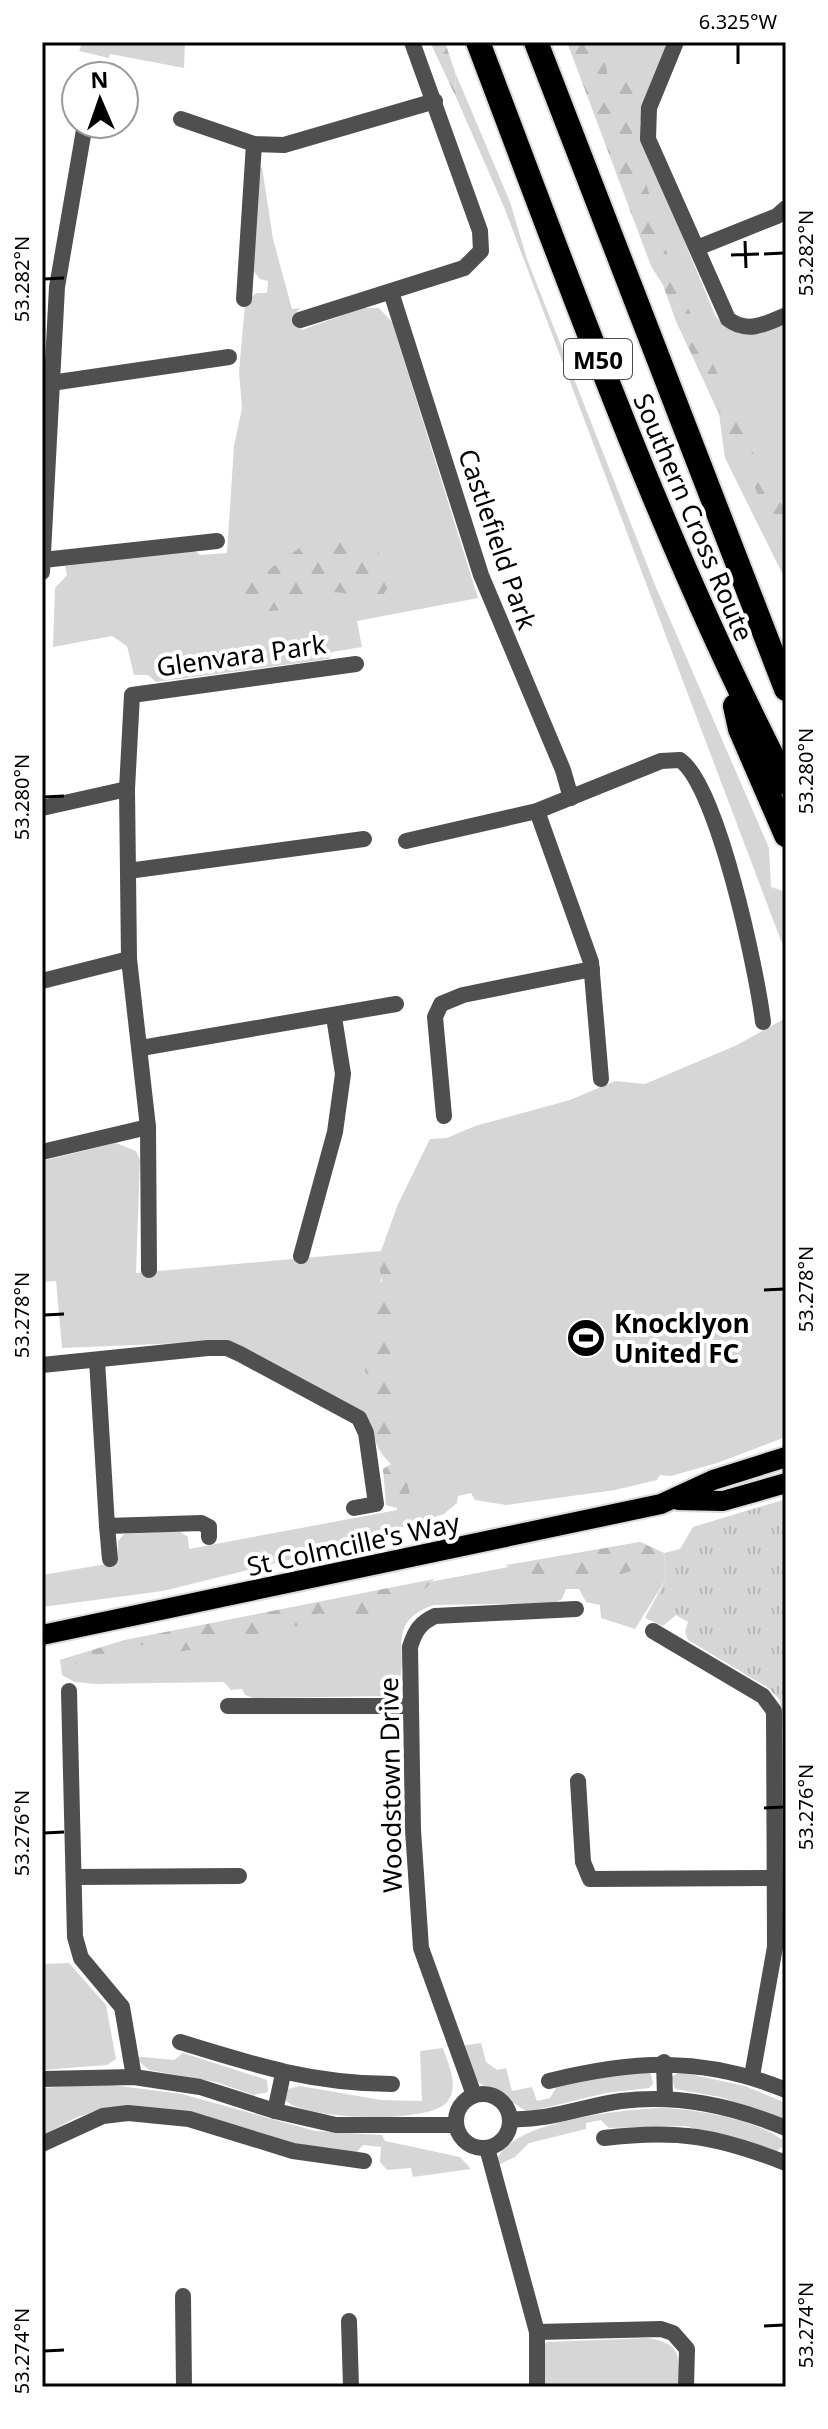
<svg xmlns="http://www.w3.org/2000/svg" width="828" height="2429" font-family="'Noto Sans',sans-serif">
<defs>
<pattern id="forest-firs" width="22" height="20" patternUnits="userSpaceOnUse" patternTransform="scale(2)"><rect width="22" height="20" fill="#d6d6d6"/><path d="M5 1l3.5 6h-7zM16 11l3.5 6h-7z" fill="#b6b6b6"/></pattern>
<pattern id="park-tufts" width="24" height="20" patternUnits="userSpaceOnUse" patternTransform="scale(2)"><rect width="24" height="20" fill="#d6d6d6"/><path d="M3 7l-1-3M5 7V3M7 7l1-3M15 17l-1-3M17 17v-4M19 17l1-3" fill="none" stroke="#b6b6b6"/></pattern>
</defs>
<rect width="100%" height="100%" fill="#fff"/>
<g fill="#d6d6d6">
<polygon points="65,42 185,42 184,68 110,54 109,58 79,51 81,46"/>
<path d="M579,42H670L640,123L643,142L715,315C736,343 758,335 786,324V581L725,458L719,414L676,321Z"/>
<polygon points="455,72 510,202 527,259 655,585 769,848 771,887 786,892 786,954 504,207 456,97"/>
<polygon points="262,167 273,239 292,309 300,308 297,312 302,330 362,308 379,308 392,322 478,598 357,621 362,647 332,652 329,659 156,682 148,675 134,675 127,646 112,636 53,647 55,588 67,575 65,566 193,549 200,555 227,553 234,446 242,408 239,372 245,304 256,293 267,293 268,281 260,279 252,269 259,168"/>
<polygon points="786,1018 786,1437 717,1463 671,1476 660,1475 657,1480 615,1490 506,1505 475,1500 471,1493 458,1496 457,1503 444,1514 336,1548 163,1591 42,1607 42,1575 118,1562 118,1541 124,1534 179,1531 188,1537 189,1549 397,1510 382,1261 372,1429 353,1408 231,1341 62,1348 56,1281 42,1282 42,1161 116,1143 136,1151 140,1160 136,1273 381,1251 398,1204 430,1139 447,1138 475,1126 570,1100 615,1081 645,1084 737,1045"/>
<path d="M640,1542L664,1553L666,1579L635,1629L601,1618L600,1605L586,1602L579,1589H566L562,1599L554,1603L433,1605C375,1626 422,1667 388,1696L254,1698L245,1695L242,1689L231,1690L224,1682L95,1684L75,1682L62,1675L60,1660L125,1640Z"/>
<polygon points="69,1963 106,2005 116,2059 107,2065 42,2070 42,1964"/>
<polygon points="481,2043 486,2062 497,2070 506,2068 512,2091 532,2087 537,2101 550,2098 556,2088 579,2080 645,2070 651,2074 653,2084 649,2088 606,2093 528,2112 478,2082 460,2046"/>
<path d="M443,2048C448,2064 460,2087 447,2102C428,2125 301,2120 284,2099L287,2089L300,2086L381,2100L422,2101L420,2051Z"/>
<polygon points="183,2053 267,2080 268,2092 254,2095 216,2082 149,2070 133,2056 174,2060"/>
<polygon points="680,2072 745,2086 786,2103 786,2120 720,2097 675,2089 671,2077"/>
<polygon points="104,2084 182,2094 315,2131 382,2135 385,2141 460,2157 471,2169 413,2177 411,2168 387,2170 380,2162 381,2147 363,2145 355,2154 102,2109 75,2118 42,2136 42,2088"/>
<path d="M662,2108C693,2109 757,2119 782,2140V2147L776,2152L685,2126L609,2128L601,2120L586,2123V2129L529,2143L515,2157L496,2166C498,2122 625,2109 662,2108Z"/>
<path d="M648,2338C683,2344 678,2355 679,2387H543V2346L547,2342Z"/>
</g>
<g fill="url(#forest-firs)">
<polygon points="430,42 445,42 455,72 456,97"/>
<polygon points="567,42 602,42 608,77 614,82 640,49 641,85 632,104 632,130 646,183 675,279 754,455 786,509 786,554 676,321 663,285 651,266"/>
<path d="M341,533L365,540L387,561L388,587L375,608C357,595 339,588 316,595C309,598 303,605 295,607C275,613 258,611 238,609L228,584L244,569L268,570L320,534Z"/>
<path d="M390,1242L397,1278L389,1345L399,1403L396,1411L409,1426L400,1448L398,1465L405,1469L411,1502L401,1509L386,1505L383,1469L391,1464C368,1443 371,1416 370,1387C370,1380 365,1375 365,1369C364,1352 377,1335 370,1319L376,1303L372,1300V1291L382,1281L379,1267Z"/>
<path d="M640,1542L664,1553L656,1562L588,1586C575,1576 563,1580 549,1587L538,1580H524L506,1565Z"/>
<path d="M434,1579C417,1602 372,1622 344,1620C336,1619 327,1615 319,1613L311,1625L278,1627L268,1636L178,1652L160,1641L133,1647L121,1661L92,1667L60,1660L125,1640Z"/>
</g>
<polygon fill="url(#park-tufts)" points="786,1499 786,1749 785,1749 780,1700 767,1687 688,1640 685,1632 688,1622 676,1615 663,1626 645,1618 666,1579 664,1553 680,1549 693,1527"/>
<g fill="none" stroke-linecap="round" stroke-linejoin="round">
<g stroke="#dbdbdb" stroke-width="24">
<g id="major">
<polyline points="678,1500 723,1501 786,1483"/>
<polyline points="42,1635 661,1504 713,1480 786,1457"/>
</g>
</g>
<g stroke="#dbdbdb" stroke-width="28">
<g id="highway">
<path d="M478,42C573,292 663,545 786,783"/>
<polyline points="536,42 786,689"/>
<polyline points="735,706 740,729 786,835"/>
</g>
</g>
<g stroke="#4f4f4f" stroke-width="16">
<path d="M676,42L649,108L648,139L728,319C747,334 766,324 786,315"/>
<polyline points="181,119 254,144 284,145 435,101"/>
<polyline points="697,248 777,216 786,208"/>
<polyline points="391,292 481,575 563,770 571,798"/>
<polyline points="244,299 254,144"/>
<polyline points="300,320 464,268 481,251 480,231 412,42"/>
<polyline points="51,383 229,357"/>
<polyline points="43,560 217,541"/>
<polyline points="42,572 57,287 85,124"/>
<polyline points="127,789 132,695 356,664"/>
<polyline points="42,808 127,789 129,959 148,1127 149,1270"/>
<polyline points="537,811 591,962 601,1079"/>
<path d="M406,841L537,811L661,761L680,760C718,786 757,972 763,1022"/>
<polyline points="128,871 364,839"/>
<polyline points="42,981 129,959"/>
<polyline points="141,1048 396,1004"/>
<polyline points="444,1116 435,1017 441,1004 463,995 592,969"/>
<polyline points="42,1152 148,1127"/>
<polyline points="301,1256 335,1132 343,1074 334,1017"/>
<polyline points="97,1360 107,1526 201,1523 209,1527 209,1537"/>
<polyline points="42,1365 208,1348 227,1348 240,1354 359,1418 366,1433 376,1504 354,1508"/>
<polyline points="107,1526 110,1559"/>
<polyline points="653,1631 763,1696 774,1711 775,1947 752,2076"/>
<polyline points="69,1691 75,1937 81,1958 122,2007 134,2077"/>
<polyline points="228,1706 411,1706"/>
<polyline points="578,1781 583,1862 590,1879 774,1878"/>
<polyline points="75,1877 239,1876"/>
<path d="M180,2042C254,2065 314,2084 392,2084"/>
<polyline points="664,2062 665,2097"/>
<polyline points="42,2079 134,2077 200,2087 275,2111 336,2125 456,2125"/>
<path d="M549,2081C635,2060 702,2056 786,2090"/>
<circle cx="483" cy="2121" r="27"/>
<path d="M474,2095L421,1948L413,1830L410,1647C415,1631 420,1623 435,1616L576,1609"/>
<polyline points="275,2111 283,2074"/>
<path d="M511,2119C549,2121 584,2106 621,2101C679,2094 732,2106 786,2128"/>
<path d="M604,2138C677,2129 717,2136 786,2163"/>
<polyline points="42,2144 103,2116 128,2113 189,2119 293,2151 364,2161"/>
<polyline points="487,2148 537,2332 537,2387"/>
<polyline points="183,2296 184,2387"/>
<polyline points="349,2321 351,2387"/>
<polyline points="537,2332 661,2329 673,2333 687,2349 686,2387"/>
</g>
<use href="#major" stroke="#000" stroke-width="20"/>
<use href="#highway" stroke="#000" stroke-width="24"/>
</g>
<path fill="none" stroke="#000" stroke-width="3" d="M738,44V64M745,241L746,268M764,254L784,253M731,255L759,254M44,279L64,278M764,772L784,771M44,797L64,796M764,1290L784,1289M44,1315L64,1314M764,1808L784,1807M44,1833L64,1832M764,2326L784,2325M44,2351L64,2350"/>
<defs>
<g id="stadium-disc" transform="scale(2)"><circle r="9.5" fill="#000" stroke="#fff"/><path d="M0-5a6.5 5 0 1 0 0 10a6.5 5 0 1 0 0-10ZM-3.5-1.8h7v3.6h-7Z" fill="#fff"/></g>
</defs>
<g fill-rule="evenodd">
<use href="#stadium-disc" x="586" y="1338"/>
</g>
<g text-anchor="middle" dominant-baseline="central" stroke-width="8" stroke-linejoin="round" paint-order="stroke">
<rect fill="#fff" stroke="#4c4c4c" stroke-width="2" x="564" y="339" width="68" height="40" rx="6"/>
<g font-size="24" font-weight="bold" fill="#000">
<text x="598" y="359">M50</text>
</g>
<g font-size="26" fill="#000" stroke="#fff">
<text transform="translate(694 517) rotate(67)">Southern Cross Route</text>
<text transform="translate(498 539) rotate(71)">Castlefield Park</text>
<text transform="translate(241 655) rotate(-8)">Glenvara Park</text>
<text transform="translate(353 1544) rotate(-12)">St Colmcille's Way</text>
<text transform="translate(390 1785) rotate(-91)">Woodstown Drive</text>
</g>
<g font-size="26" font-weight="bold" fill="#000" stroke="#fff" text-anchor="start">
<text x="614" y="1323">Knocklyon<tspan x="614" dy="30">United FC</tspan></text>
</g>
</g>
<rect width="828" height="2429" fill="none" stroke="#ffffff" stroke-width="88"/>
<g transform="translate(100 100) rotate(358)"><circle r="38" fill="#ffffff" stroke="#999999" stroke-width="2"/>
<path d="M0-6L14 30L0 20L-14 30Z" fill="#000000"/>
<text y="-12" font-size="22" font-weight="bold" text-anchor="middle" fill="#000000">N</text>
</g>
<rect x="44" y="44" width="740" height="2341" fill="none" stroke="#000" stroke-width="3"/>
<g font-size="20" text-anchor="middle" fill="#000">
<text x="738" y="29">6.325°W</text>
<text transform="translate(806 253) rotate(-90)" y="7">53.282°N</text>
<text transform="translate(22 279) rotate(-90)" y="7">53.282°N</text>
<text transform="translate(806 771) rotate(-90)" y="7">53.280°N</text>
<text transform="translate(22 797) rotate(-90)" y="7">53.280°N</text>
<text transform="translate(806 1289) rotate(-90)" y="7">53.278°N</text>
<text transform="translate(22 1315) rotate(-90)" y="7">53.278°N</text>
<text transform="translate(806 1807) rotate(-90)" y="7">53.276°N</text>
<text transform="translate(22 1833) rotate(-90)" y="7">53.276°N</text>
<text transform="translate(806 2325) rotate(-90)" y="7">53.274°N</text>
<text transform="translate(22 2351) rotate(-90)" y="7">53.274°N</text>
</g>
</svg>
